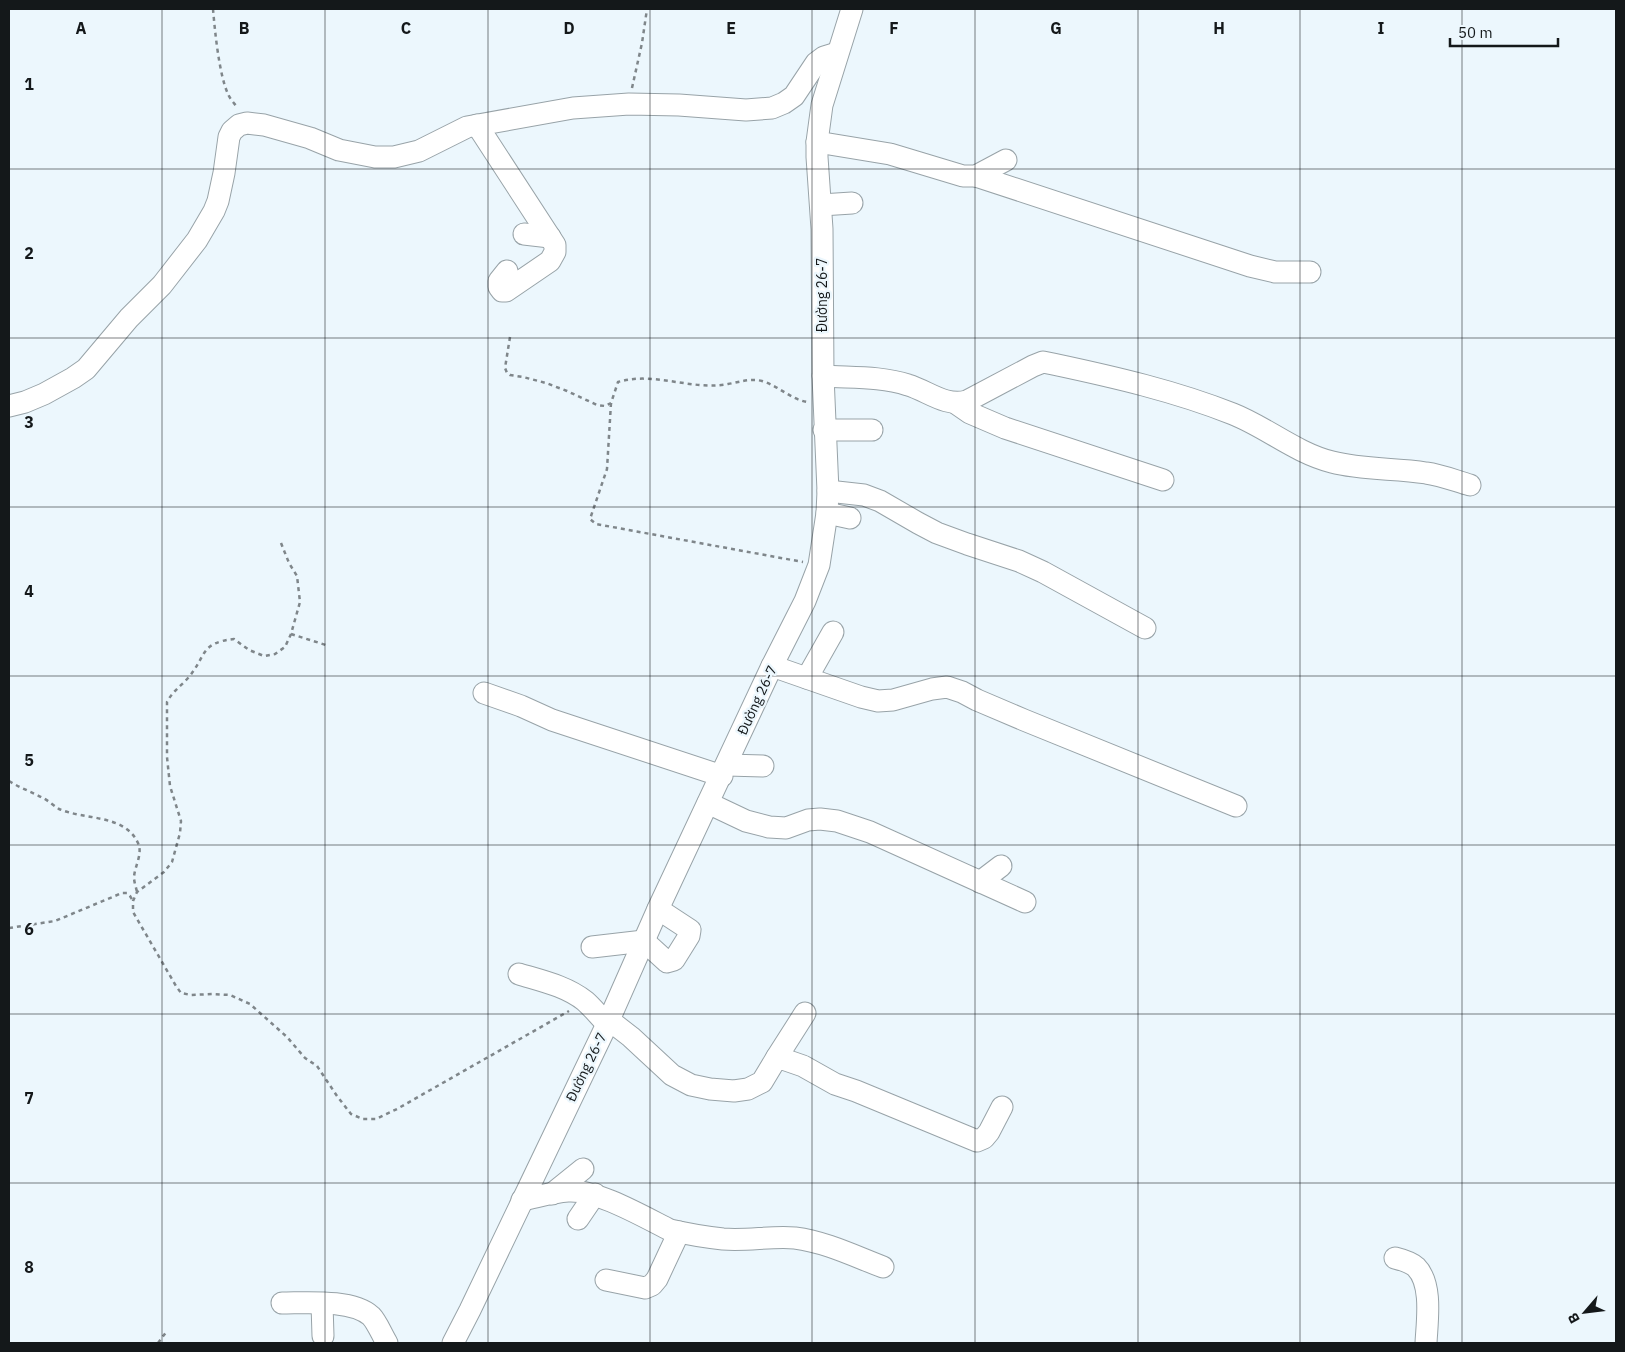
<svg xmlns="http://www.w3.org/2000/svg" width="1625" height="1352" font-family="'IBM Plex Sans',sans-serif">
<rect width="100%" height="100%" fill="#ecf7fd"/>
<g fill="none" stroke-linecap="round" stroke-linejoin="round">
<g stroke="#98a3a8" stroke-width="23">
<g id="minor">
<polyline points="477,125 555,245 555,252 550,261 506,291 502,291 499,287 499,281 507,271"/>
<polyline points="817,142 890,154 963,176 976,176 1006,160"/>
<polyline points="976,176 1250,266 1275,272 1310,272"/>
<polyline points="821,205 852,203"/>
<polyline points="524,234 550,237"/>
<path d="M823,376C850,378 881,376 908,385C928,391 945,407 967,401L1033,366L1043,362L1053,364C1114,377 1175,391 1233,414C1266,427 1296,453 1332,462C1362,470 1395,468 1426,473C1441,475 1456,481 1470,485"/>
<polyline points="957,404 970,413 1005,428 1163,480"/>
<polyline points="9,406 25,402 44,394 73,378 86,369 129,318 162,285 197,240 214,211 218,201 224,173 229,137 232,131 239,125 247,123 264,125 310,138 339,150 375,157 394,157 419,151 467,127 573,108 629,104 679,105 746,110 772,108 784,103 794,96 816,63 824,57 837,53"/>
<polyline points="824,430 872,430"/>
<polyline points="828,491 864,495 880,501 918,523 937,533 967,544 1019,561 1043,572 1145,628"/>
<polyline points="827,513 850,518"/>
<polyline points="772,666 861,697 878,701 893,700 932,689 947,687 962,692 977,700 1024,720 1236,806"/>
<polyline points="807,678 833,632"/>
<polyline points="484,693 521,706 552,720 722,776"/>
<polyline points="727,765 763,766"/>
<polyline points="708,803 746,821 769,827 786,828 808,820 820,819 837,821 870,832 1025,902"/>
<polyline points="980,882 1001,866"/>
<polyline points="592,947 644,941 667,962 674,960 689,936 690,930 658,909"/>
<path d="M519,974C542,981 566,986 585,1001C593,1008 599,1016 607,1024"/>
<polyline points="609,1020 631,1037 672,1075 691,1085 710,1089 734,1091 748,1089 762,1082 777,1057 803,1066 835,1084 856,1091 977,1141 984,1138 989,1132 1002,1107"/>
<polyline points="777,1057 805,1013"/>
<polyline points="552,1194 583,1169"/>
<path d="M522,1200C537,1197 553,1192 568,1191C596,1189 644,1217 670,1230C687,1234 705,1237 723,1239C747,1241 771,1236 795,1238C826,1242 854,1256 883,1267"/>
<polyline points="578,1219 595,1194"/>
<path d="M1395,1258C1403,1260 1410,1262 1416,1267C1433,1284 1427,1322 1426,1343"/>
<polyline points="606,1280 645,1288 652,1285 657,1279 679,1232"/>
<path d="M282,1303C306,1303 352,1299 371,1316C377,1322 382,1335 387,1343"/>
<polyline points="322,1304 323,1336"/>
<polyline points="453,1343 470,1310 609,1020 658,909 772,666 805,601 819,565 827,513 828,491 823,376 822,229 817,157 817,142 822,105 852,9"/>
</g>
</g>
<g stroke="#7f868a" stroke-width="2.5" stroke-dasharray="4 4" stroke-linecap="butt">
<path d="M213,9C215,32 219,74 228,94C230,99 234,103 237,107"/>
<polyline points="632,88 642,43 647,9"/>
<path d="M510,337L505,368L507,373L510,375L523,377L546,383L567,391L597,405L605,406L611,403L618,382C654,371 692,391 728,384C740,382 750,378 762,381C779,386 790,399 807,402"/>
<polyline points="611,403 607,469 590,519 596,524 803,562"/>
<path d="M281,543L289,563L297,576L300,602L291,634L285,647L275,654L264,656L249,650L234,639C199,643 207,656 188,678C181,686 172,692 167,702V757L170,786L181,821L180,833L172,862L164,872L137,892L133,901V912L176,986L181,993L191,995L212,994L230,995L250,1004L287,1037L305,1058L317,1066L337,1096L351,1114L363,1119H376L397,1109L569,1011"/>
<polyline points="291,634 329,646"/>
<path d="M9,781C20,788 32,792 43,798C49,801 54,806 59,809C84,820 125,814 138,843C143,854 135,865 134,877C134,882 136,887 137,892"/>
<polyline points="9,928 55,921 122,893 127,893 130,896 133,901"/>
<polyline points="158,1343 167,1331"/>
</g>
<use href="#minor" stroke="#fff" stroke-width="21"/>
</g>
<path fill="none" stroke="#14181a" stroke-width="1" stroke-opacity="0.55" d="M162,9V1343M325,9V1343M488,9V1343M650,9V1343M812,9V1343M975,9V1343M1138,9V1343M1300,9V1343M1462,9V1343M9,169H1616M9,338H1616M9,507H1616M9,676H1616M9,845H1616M9,1014H1616M9,1183H1616"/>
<g text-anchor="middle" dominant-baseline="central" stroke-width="4.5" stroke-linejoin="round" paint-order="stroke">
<g font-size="14" fill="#14181a" stroke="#ecf7fd">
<text transform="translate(822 295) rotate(-90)">Đường 26-7</text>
<text transform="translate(757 700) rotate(-65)">Đường 26-7</text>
<text transform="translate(586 1067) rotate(-64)">Đường 26-7</text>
</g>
</g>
<g font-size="16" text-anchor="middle" font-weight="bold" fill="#14181a" stroke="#ecf7fd" stroke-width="4.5" stroke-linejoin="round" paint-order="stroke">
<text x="81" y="34">A</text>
<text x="244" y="34">B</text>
<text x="406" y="34">C</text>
<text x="569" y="34">D</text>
<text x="731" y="34">E</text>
<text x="894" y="34">F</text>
<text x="1056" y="34">G</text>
<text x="1219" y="34">H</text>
<text x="1381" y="34">I</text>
<text x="29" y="90">1</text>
<text x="29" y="259">2</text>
<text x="29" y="428">3</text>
<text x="29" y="597">4</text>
<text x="29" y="766">5</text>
<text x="29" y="935">6</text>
<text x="29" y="1104">7</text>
<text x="29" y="1273">8</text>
</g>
<rect width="1625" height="1352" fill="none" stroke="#14181a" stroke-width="20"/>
<g transform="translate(1585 1312) rotate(242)" stroke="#ecf7fd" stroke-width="4" paint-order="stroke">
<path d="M0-4L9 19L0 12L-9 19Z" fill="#14181a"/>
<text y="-8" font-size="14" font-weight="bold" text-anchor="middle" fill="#14181a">B</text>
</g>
<path d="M1450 38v8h108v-8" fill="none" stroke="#14181a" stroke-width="2.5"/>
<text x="1458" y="38" font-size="15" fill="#14181a" stroke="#ecf7fd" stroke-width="4" paint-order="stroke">50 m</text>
</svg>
